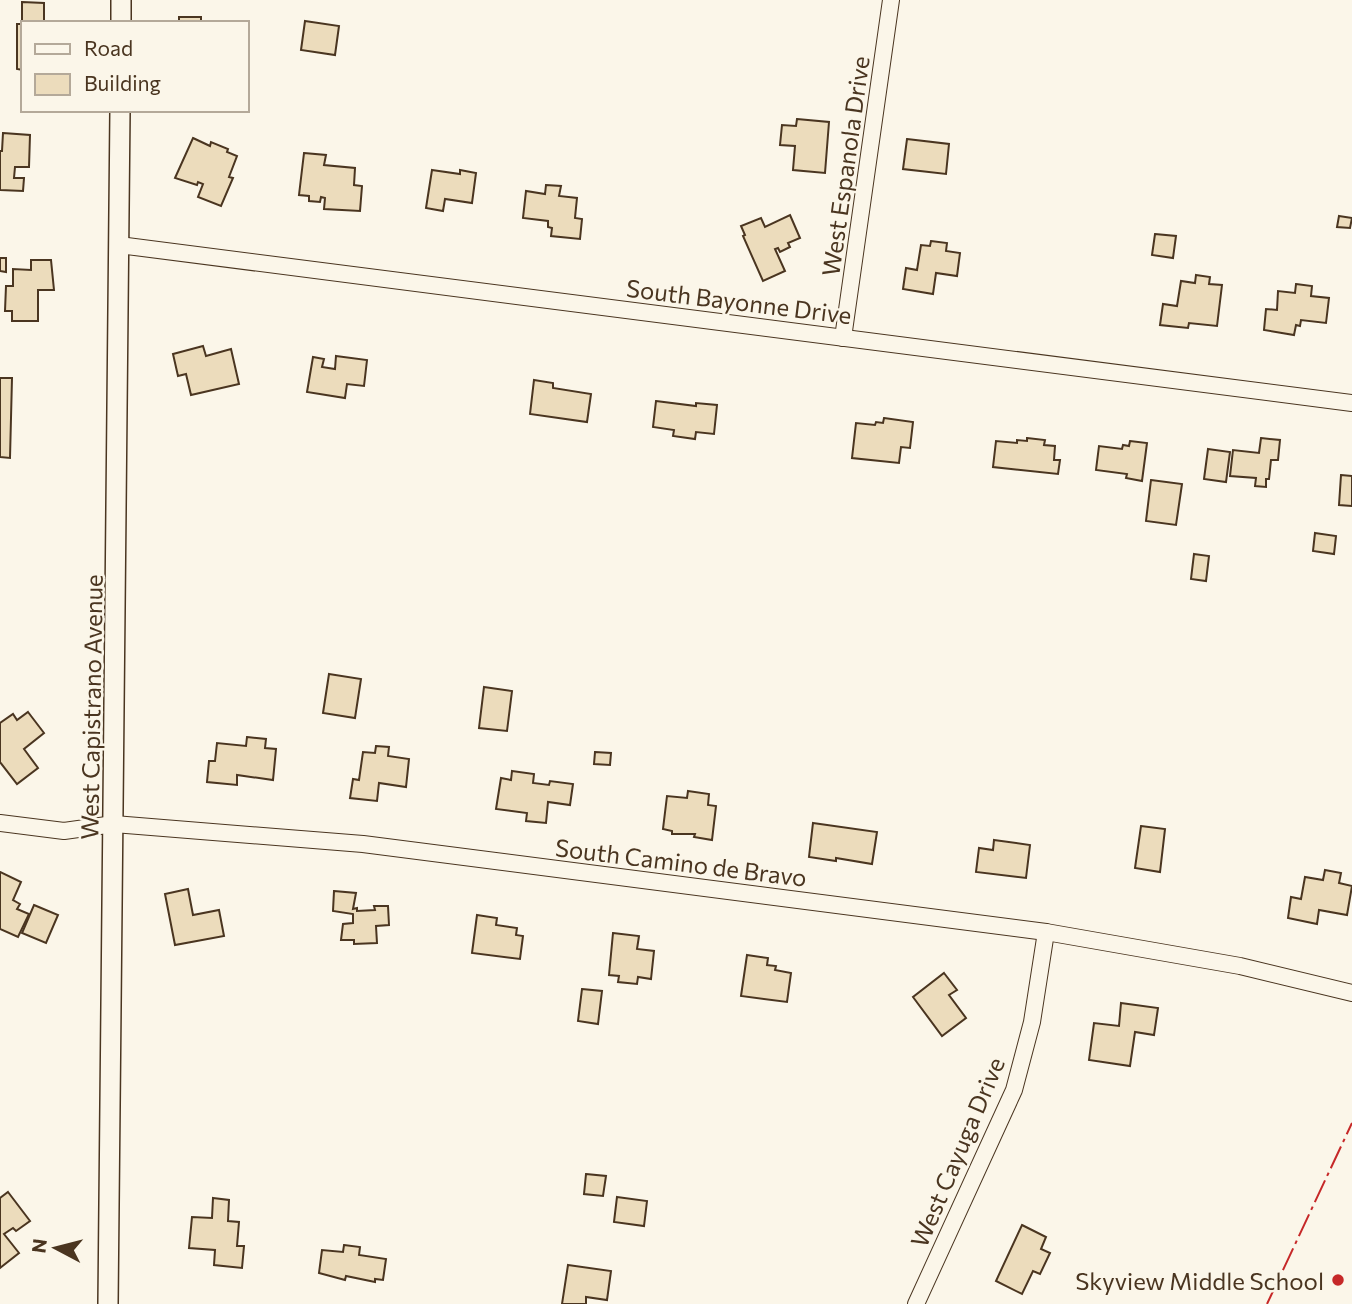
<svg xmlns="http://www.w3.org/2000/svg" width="1352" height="1304" font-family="Commissioner,sans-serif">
<rect width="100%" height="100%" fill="#fbf6e9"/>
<g fill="#ecdcbc" stroke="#4a3520" stroke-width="2">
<polygon points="22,2 44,3 44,23 23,23 23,70 17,69 17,24 22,24"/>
<rect x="179" y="17" width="22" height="6"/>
<polygon points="305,21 339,26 335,55 301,50"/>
<polygon points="797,119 829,122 825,173 793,170 795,146 780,145 782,125 796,126"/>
<polygon points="3,133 30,135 29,167 15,167 14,178 24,178 23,191 0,190 0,151 2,151"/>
<polygon points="193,138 210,146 211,142 228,149 227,152 237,156 229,177 233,178 221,206 198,197 203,184 198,182 197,185 175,178"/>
<polygon points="907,139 949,144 946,174 903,169"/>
<polygon points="304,153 326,155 324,165 355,168 354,185 362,186 360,211 324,209 325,198 321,197 320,202 309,201 309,196 299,195"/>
<polygon points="432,170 460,174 460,170 476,173 472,203 445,199 443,211 426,208"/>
<polygon points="546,185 561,186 559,196 577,198 575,218 582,219 580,239 551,236 552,228 548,227 548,221 523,218 526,191 545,194"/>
<polygon points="790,215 800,238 788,243 790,247 780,252 778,248 775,249 785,271 763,281 743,236 745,235 741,226 761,218 765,227"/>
<polygon points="1339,216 1352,218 1350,228 1337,227"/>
<polygon points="1155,234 1176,236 1173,258 1152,255"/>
<polygon points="931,241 947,243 946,251 960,253 957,276 936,273 933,294 903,289 906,268 917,270 921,245 930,246"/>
<polygon points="0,258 6,258 6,272 0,271"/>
<polygon points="31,260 51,260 54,290 38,290 38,321 12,321 12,311 5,311 6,286 13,286 13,269 31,270"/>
<polygon points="1196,275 1210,277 1209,284 1222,285 1217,326 1189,323 1188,328 1160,325 1163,304 1177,306 1181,281 1195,283"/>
<polygon points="1296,284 1312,286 1311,296 1329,298 1326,323 1301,320 1300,326 1296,325 1294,335 1264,330 1266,309 1277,310 1278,291 1295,293"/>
<polygon points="203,346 206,356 231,349 239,384 191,395 186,374 178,376 173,354"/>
<polygon points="336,356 367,360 364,386 347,384 345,398 307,392 313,357 324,359 322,367 335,369"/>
<polygon points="0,378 12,378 10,458 0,457"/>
<polygon points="534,380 553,383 553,388 591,394 587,422 530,414"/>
<polygon points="656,401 696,406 696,403 717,405 714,434 696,432 695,439 673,436 674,430 653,427"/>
<polygon points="884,418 913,422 910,448 901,447 899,463 852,458 856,423 875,425 876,422 883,423"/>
<polygon points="1027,438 1045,440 1044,445 1055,446 1054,460 1060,460 1058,474 993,467 996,441 1017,443 1017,440 1027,441"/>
<polygon points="1261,438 1280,440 1278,460 1271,460 1269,479 1266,479 1266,487 1255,486 1256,478 1230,476 1233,450 1259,453"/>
<polygon points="1130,441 1147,443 1142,481 1126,478 1127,474 1096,470 1099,446 1122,449 1123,445 1129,446"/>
<polygon points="1208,449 1230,452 1226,482 1204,479"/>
<polygon points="1341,475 1352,476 1352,506 1339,505"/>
<polygon points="1151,480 1182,484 1176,525 1146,521"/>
<polygon points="1315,533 1336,536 1334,554 1313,551"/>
<polygon points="1194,554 1209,556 1206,581 1191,579"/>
<polygon points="329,674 361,679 355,718 323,713"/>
<polygon points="484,687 512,691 507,731 479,728"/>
<polygon points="28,712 44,733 24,749 38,768 17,784 0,762 0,723 13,714 17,720"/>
<polygon points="247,737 266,739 265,748 276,749 273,780 237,775 237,785 207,782 209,761 215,761 217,743 246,746"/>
<polygon points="376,746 389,747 388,756 409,759 406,787 379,783 377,801 350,798 353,779 359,780 363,752 375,753"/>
<polygon points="595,752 611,753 610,765 594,764"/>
<polygon points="512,771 534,774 533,783 549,785 550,781 573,784 570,805 548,802 546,823 526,821 527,813 496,809 501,778 511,780"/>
<polygon points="688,791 709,794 708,805 716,806 712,840 694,837 695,834 672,834 672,831 663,829 667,796 687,798"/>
<polygon points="813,823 877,832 872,864 836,858 836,861 809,857"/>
<polygon points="1141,826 1165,829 1160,872 1135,868"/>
<polygon points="994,840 1030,845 1026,878 976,872 979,848 993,850"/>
<polygon points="1325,870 1341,873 1339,883 1352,886 1347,915 1319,910 1317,924 1288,918 1291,897 1301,899 1305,877 1323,880"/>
<polygon points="0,872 21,882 13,900 20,904 17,909 29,914 18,937 0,929"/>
<polygon points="188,889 193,915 219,910 224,936 175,945 165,894"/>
<polygon points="334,891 356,893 353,909 357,908 357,911 375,910 374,906 388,906 389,925 376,926 377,943 354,944 354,940 341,940 343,924 353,923 353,914 333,911"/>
<polygon points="34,905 58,915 46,943 22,933"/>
<polygon points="477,915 497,918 496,925 517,928 516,935 523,936 520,959 472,953"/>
<polygon points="613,933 639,936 637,949 654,951 651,979 638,977 637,984 618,982 619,976 609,975"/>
<polygon points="747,955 768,958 767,965 776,966 775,970 791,973 787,1002 741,996"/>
<polygon points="944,973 957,990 949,995 966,1018 942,1036 913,997"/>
<polygon points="582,989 602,991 598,1024 578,1021"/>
<polygon points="1121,1003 1158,1008 1154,1035 1135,1032 1130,1066 1089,1060 1094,1023 1119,1026"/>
<polygon points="586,1174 606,1176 603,1196 584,1194"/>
<polygon points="8,1192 30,1221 16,1231 13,1228 4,1234 19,1253 0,1268 0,1198"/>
<polygon points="617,1197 647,1201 644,1226 614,1222"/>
<polygon points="213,1198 229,1200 228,1221 239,1222 237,1246 244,1246 242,1268 214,1265 215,1250 189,1248 192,1217 212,1218"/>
<polygon points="1022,1225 1046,1237 1041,1249 1050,1253 1040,1274 1033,1271 1022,1294 996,1281"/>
<polygon points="344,1245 360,1247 359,1255 386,1259 383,1280 375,1279 375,1282 346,1276 345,1280 319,1273 322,1250 343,1252"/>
<polygon points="568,1265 611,1271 607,1300 586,1297 586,1304 562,1304"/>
</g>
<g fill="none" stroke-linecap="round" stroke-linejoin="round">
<g stroke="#4a3520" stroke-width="18">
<g id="minor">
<polyline points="119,245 1352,403"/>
<polyline points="843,338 891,0"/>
<polyline points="0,823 64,831 114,824 363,844 1046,932 1240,966 1352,993"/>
<polyline points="916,1304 1014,1090 1032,1022 1046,932"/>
</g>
</g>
<g stroke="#4a3520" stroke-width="22">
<g id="tertiary">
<polyline points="121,23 121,0"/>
<polyline points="108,1304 120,110"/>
</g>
</g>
<use href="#minor" stroke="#fbf6e9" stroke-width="16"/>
<use href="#tertiary" stroke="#fbf6e9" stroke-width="19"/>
<polyline stroke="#c62828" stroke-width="2" stroke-dasharray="24 5 3.5 5" stroke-linecap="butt" points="1267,1304 1352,1123"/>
</g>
<circle fill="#c62828" stroke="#fbf6e9" stroke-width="2.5" cx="1338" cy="1280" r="7"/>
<g text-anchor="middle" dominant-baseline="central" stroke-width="5" stroke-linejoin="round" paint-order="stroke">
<g font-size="24" fill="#4a3520" stroke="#fbf6e9">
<text transform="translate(845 166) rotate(-82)">West Espanola Drive</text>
<text transform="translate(739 301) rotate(7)">South Bayonne Drive</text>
<text transform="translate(91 707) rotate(-89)">West Capistrano Avenue</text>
<text transform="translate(681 862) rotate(7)">South Camino de Bravo</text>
<text transform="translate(957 1152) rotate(-67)">West Cayuga Drive</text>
</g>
<g font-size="24" fill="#4a3520" stroke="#fbf6e9" text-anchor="end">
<text x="1324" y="1280">Skyview Middle School</text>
</g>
</g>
<rect x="21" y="21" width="228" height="91" fill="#fbf6e9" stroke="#b4a999" stroke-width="2"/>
<rect x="35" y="44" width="35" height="10" fill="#fbf6e9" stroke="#b4a999" stroke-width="2"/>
<text x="84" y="56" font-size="21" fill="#4a3520">Road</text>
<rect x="35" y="74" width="35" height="21" fill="#ecdcbc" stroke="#b4a999" stroke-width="2"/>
<text x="84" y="91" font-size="21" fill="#4a3520">Building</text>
<g transform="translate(56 1248) rotate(277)" stroke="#fbf6e9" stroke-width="5" paint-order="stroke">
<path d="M0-5L12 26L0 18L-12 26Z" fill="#4a3520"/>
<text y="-10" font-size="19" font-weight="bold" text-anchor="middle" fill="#4a3520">N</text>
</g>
</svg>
